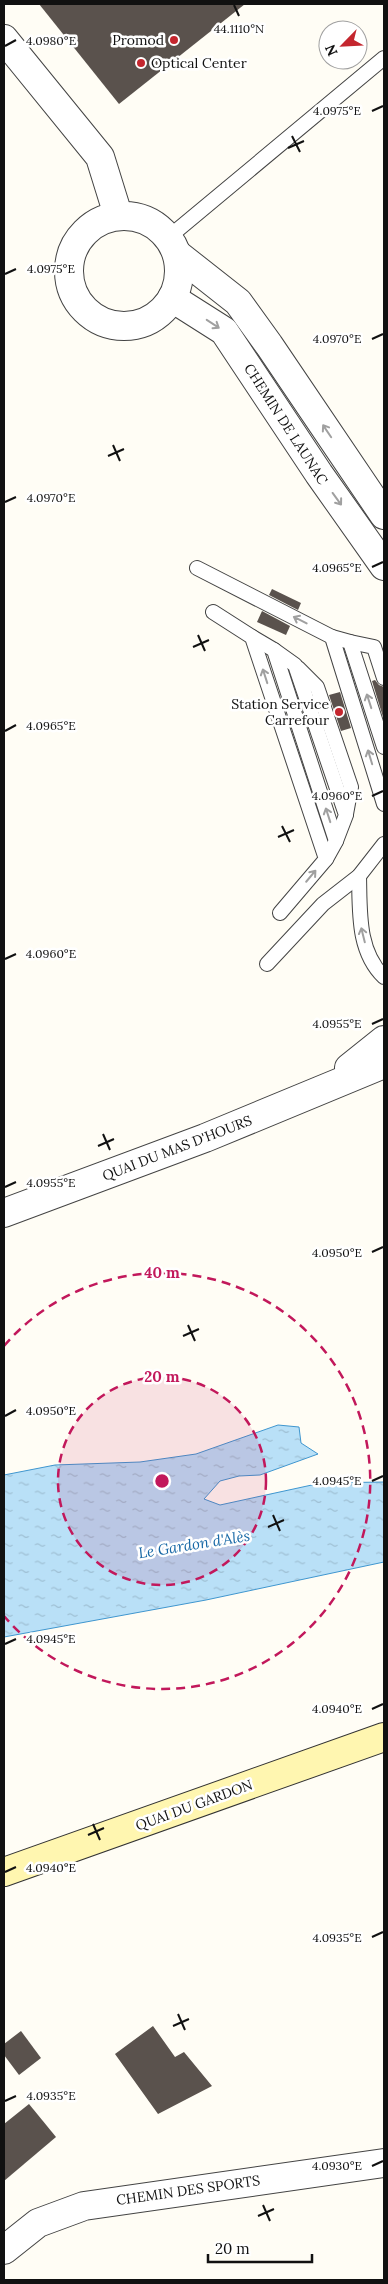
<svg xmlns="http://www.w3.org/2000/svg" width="388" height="2284" font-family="Lora,serif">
<defs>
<pattern id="water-ripples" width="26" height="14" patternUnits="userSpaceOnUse" patternTransform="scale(1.25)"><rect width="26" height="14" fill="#b9e0f7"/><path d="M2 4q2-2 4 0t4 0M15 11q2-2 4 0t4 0" fill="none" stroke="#9ebfd3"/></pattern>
</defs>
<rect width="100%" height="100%" fill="#fffdf5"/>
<polygon fill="url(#water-ripples)" stroke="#3f96cf" points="278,1425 299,1427 301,1443 318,1454 260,1475 239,1476 220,1481 204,1499 220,1505 321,1483 384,1482 384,1562 206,1600 4,1637 4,1475 55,1465 140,1462 196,1454"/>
<g fill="#5a524d">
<polygon points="39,4 245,4 119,104"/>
<polygon points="272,589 301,603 298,610 269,595"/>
<polygon points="262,611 290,626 286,635 257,622"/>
<polygon points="375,680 379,685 384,687 383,717 372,681"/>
<polygon points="340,692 351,728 341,731 329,695"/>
<polygon points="153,2026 175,2057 184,2052 212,2086 158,2114 115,2054"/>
<polygon points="21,2031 41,2058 19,2075 4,2055 4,2044"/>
<polygon points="29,2104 56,2137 4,2181 4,2124"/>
</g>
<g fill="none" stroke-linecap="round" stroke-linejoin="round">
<g stroke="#444" stroke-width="16">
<g id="service">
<polyline points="169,237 384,58"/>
<polyline points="197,568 332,637 384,804"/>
<polyline points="213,612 252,637 326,859 280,913"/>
<polyline points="252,637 274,650 336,841 326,859"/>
<polyline points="332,637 350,642 384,747"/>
<polyline points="350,642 374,647 384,678"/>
<polyline points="274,650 295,665 346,815 336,841"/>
<polyline points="298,668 317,687 351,787 346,814"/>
<path d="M359,876C360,911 357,951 384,977"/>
<polyline points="267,964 323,904 359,876 384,844"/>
</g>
</g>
<g stroke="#444" stroke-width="30">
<g id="minor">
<polyline points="4,39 100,157 118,215"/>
<circle cx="124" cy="271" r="55"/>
<polyline points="177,254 238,302 269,345 384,515"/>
<polyline points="172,298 224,331 319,474 384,566"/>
<polyline points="4,2250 38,2223 84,2206 384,2163"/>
</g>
</g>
<g stroke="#444" stroke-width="30">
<g id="tertiary">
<polyline points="349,1068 384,1040"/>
<polyline points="4,1213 205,1138 384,1064"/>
</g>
</g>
<g stroke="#333" stroke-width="30">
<polyline id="secondary" points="4,1872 384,1737"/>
</g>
<use href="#service" stroke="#fff" stroke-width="14"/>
<use href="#minor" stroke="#fff" stroke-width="28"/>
<use href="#tertiary" stroke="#fff" stroke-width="28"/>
<use href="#secondary" stroke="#fff6b0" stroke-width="28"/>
</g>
<defs><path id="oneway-shaft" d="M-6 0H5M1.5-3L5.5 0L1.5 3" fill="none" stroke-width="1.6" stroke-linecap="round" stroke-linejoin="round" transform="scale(1.25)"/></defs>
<g stroke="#a0a0a0">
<use href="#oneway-shaft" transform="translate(213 324) rotate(33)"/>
<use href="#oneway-shaft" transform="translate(327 431) rotate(-124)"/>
<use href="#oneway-shaft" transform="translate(337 499) rotate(54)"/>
<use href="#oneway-shaft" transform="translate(300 620) rotate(-153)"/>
<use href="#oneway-shaft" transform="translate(265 676) rotate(-108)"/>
<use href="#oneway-shaft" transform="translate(369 701) rotate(-108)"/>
<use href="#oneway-shaft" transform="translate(370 757) rotate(-107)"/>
<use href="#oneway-shaft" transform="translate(328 815) rotate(-108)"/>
<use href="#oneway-shaft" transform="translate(311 876) rotate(-50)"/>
<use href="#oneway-shaft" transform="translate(363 935) rotate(-104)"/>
</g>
<path fill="none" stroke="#111" stroke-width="2" d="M234,5L239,16M5,46L16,40M372,111L383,106M292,136L300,152M288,148L304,141M5,274L16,269M372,339L383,334M113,445L120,461M108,456L124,449M5,502L16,497M372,567L383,562M198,635L205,651M193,647L209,640M5,731L16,725M372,796L383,791M282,826L290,842M278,837L294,830M5,959L16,954M372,1024L383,1019M103,1134L110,1150M98,1146L114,1139M5,1187L16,1182M372,1252L383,1247M188,1325L195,1341M183,1336L199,1329M5,1416L16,1410M372,1481L383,1476M273,1515L280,1531M268,1527L284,1520M5,1644L16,1639M372,1709L383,1704M93,1824L100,1840M88,1835L104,1828M5,1872L16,1867M372,1937L383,1932M178,2014L185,2030M173,2026L189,2019M5,2101L16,2096M372,2166L383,2161M263,2205L270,2221M258,2216L274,2209"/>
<circle cx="162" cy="1481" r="104" fill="#c2185b" fill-opacity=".12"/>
<g fill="none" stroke="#c2185b" stroke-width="2.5" stroke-dasharray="9 6">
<circle cx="162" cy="1481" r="104"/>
<path d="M4 1346A208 208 0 1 1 4 1616"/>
</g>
<g fill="#c4262e" stroke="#fff" stroke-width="2">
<circle cx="174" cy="40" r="5"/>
<circle cx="141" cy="63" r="5"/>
<circle cx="339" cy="712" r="5"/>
</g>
<g text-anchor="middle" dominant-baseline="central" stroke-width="5" stroke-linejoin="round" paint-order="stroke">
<g font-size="14" fill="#111" stroke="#fff" text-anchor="end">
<text x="164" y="40">Promod</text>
<text x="151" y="63" text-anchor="start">Optical Center</text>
<text x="329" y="704">Station Service<tspan x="329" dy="16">Carrefour</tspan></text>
</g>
<g font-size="14" fill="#111" stroke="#fff">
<text transform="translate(286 424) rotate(57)">CHEMIN DE LAUNAC</text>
<text transform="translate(177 1148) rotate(-21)">QUAI DU MAS D'HOURS</text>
<text transform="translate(194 1805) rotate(-20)">QUAI DU GARDON</text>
<text transform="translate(188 2190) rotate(-8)">CHEMIN DES SPORTS</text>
</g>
<g font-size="15" font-style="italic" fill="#1768a6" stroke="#fff">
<text transform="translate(194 1544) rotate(-9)">Le Gardon d'Alès</text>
</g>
</g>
<g font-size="12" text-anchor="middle" fill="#111" stroke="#fff" stroke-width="5" stroke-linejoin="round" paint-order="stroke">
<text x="239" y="33">44.1110°N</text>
<text x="51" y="45">4.0980°E</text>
<text x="337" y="115">4.0975°E</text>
<text x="51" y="273">4.0975°E</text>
<text x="337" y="343">4.0970°E</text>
<text x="51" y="502">4.0970°E</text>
<text x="337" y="572">4.0965°E</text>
<text x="51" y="730">4.0965°E</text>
<text x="337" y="800">4.0960°E</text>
<text x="51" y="958">4.0960°E</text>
<text x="337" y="1028">4.0955°E</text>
<text x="51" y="1187">4.0955°E</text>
<text x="337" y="1257">4.0950°E</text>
<text x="51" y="1415">4.0950°E</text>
<text x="337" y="1485">4.0945°E</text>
<text x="51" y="1643">4.0945°E</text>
<text x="337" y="1713">4.0940°E</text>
<text x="51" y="1872">4.0940°E</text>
<text x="337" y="1942">4.0935°E</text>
<text x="51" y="2100">4.0935°E</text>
<text x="337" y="2170">4.0930°E</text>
</g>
<circle cx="162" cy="1481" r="8" fill="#c2185b" stroke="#fff" stroke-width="2.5"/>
<g font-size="15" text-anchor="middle" font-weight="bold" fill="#c2185b" stroke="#fff" stroke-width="5" stroke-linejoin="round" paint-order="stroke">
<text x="162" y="1278">40 m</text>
<text x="162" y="1382">20 m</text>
</g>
<rect width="388" height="2284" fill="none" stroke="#111111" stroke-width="10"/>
<g transform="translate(343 45) rotate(246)"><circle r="24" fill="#ffffff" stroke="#a0a0a0"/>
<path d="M0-4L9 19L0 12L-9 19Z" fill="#c4262e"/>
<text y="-8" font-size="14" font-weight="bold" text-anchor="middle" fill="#111111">N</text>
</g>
<path d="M208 2254v8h104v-8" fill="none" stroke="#111111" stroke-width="2.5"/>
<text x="215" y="2254" font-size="15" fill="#111111" stroke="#ffffff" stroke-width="4" paint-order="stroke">20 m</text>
</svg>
